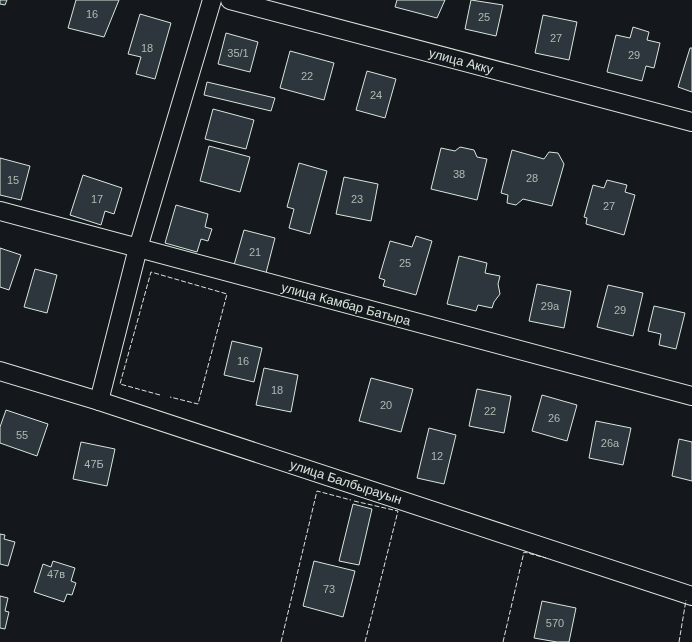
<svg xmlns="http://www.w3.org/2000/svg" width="692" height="642" font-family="Arial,sans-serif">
<rect width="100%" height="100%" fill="#14181c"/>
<g fill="#2c363c" stroke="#d8e6dc">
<polygon points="0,0 7,0 5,5 0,4"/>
<polygon points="76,0 119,0 104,37 68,28"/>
<polygon points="397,0 445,0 437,18 395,7"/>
<polygon points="471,0 503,5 496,36 465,29"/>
<polygon points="140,14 171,23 155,79 136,74 141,57 128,54"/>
<polygon points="543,15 577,22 569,60 535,53"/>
<polygon points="633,27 649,32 647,40 660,43 654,68 646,66 642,81 607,72 616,35 630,38"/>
<polygon points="226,33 258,42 250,72 218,64"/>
<polygon points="690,48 692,48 692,92 678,87"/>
<polygon points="290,51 334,63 324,100 280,88"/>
<polygon points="367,71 396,79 385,118 356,110"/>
<polygon points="207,82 275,98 271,111 204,95"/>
<polygon points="213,109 254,120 246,149 205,139"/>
<polygon points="209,146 250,157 240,192 200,181"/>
<polygon points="460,147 474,150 477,157 487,159 477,200 431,189 441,148 455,151"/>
<polygon points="512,150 544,159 549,152 558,153 564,164 552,206 523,199 516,205 507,203 508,195 501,193"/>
<polygon points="0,158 30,166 21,200 0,195"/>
<polygon points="299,163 327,171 310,234 289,228 294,209 287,207"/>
<polygon points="83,175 122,188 114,214 105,211 101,225 70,215"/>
<polygon points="344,177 378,184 371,221 336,214"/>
<polygon points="607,180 627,185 625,192 635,195 624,235 586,224 587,218 584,217 593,185 604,188"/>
<polygon points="176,205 208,214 205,227 212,229 208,241 201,239 197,252 165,243"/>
<polygon points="244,230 275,238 266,273 234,265"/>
<polygon points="416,236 432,241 416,295 383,286 385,280 379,278 390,241 412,247"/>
<polygon points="0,248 21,255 9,290 0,287"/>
<polygon points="459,256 487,263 485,273 500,276 498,284 500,294 494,302 492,308 478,305 476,311 447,304"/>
<polygon points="35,269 57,275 47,313 24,307"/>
<polygon points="537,284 571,291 564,328 529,321"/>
<polygon points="608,285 643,293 633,336 597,327"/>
<polygon points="654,306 685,313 676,349 659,345 661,334 648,331"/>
<polygon points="232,341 262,348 254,382 224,375"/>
<polygon points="264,368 298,375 291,412 256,405"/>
<polygon points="371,378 413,389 401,432 359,421"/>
<polygon points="477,389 511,396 504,433 469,426"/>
<polygon points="542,395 577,405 567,441 532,431"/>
<polygon points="6,410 48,424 37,456 0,443 0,427"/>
<polygon points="596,421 631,428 623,465 589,458"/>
<polygon points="429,428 456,435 444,484 417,478"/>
<polygon points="679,439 692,442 692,481 672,476"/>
<polygon points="81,442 115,449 107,486 73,479"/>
<polygon points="353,504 372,509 359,565 339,561"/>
<polygon points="0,534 5,535 4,539 15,542 8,566 0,564"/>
<polygon points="53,561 75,568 71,581 76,583 72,595 67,594 64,602 34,592 43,564 51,567"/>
<polygon points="314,561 355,571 343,617 303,606"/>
<polygon points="0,596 8,598 5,611 9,612 5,629 0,628"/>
<polygon points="542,601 576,608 569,642 557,642 534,638"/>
</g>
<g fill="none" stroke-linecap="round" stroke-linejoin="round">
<g stroke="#d8e6dc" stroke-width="20">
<g id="minor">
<polyline points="230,0 692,122"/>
<polyline points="0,211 692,396"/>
<polyline points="0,371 99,401 692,596"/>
<polyline points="99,401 138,248 212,0"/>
</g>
</g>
<use href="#minor" stroke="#14181c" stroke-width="18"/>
<g stroke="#d8e6dc" stroke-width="1" stroke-dasharray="5 2" stroke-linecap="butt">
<polyline points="160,395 120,384 151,272 227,294 198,404 170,397"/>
<polyline points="354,501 398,511 365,642"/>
<polyline points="281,642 317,491 351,500"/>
<polyline points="503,642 524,552 546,558"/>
<polyline points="679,642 686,600"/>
</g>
</g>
<g text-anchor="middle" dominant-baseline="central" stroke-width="3" stroke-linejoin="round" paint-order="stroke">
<g font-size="11" fill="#adbab4">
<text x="92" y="14">16</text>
<text x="484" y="17">25</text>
<text x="556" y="38">27</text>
<text x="147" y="48">18</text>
<text x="238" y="53">35/1</text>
<text x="634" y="55">29</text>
<text x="307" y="76">22</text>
<text x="376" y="95">24</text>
<text x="459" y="174">38</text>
<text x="532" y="178">28</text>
<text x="13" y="180">15</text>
<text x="97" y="199">17</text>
<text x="357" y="199">23</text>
<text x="609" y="206">27</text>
<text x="255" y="252">21</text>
<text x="405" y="263">25</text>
<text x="550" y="306">29а</text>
<text x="620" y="310">29</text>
<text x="243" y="361">16</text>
<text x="277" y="390">18</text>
<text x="386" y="405">20</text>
<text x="490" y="411">22</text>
<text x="554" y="418">26</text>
<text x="22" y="435">55</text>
<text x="610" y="443">26а</text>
<text x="437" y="456">12</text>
<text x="94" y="464">47Б</text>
<text x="56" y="574">47в</text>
<text x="329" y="589">73</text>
<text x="555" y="623">570</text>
</g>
<g font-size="13" fill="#d8e6dc" stroke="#14181c">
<text transform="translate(461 61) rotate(15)">улица Акку</text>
<text transform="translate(346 304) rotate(15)">улица Камбар Батыра</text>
<text transform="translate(346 482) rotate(18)">улица Балбырауын</text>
</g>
</g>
</svg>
